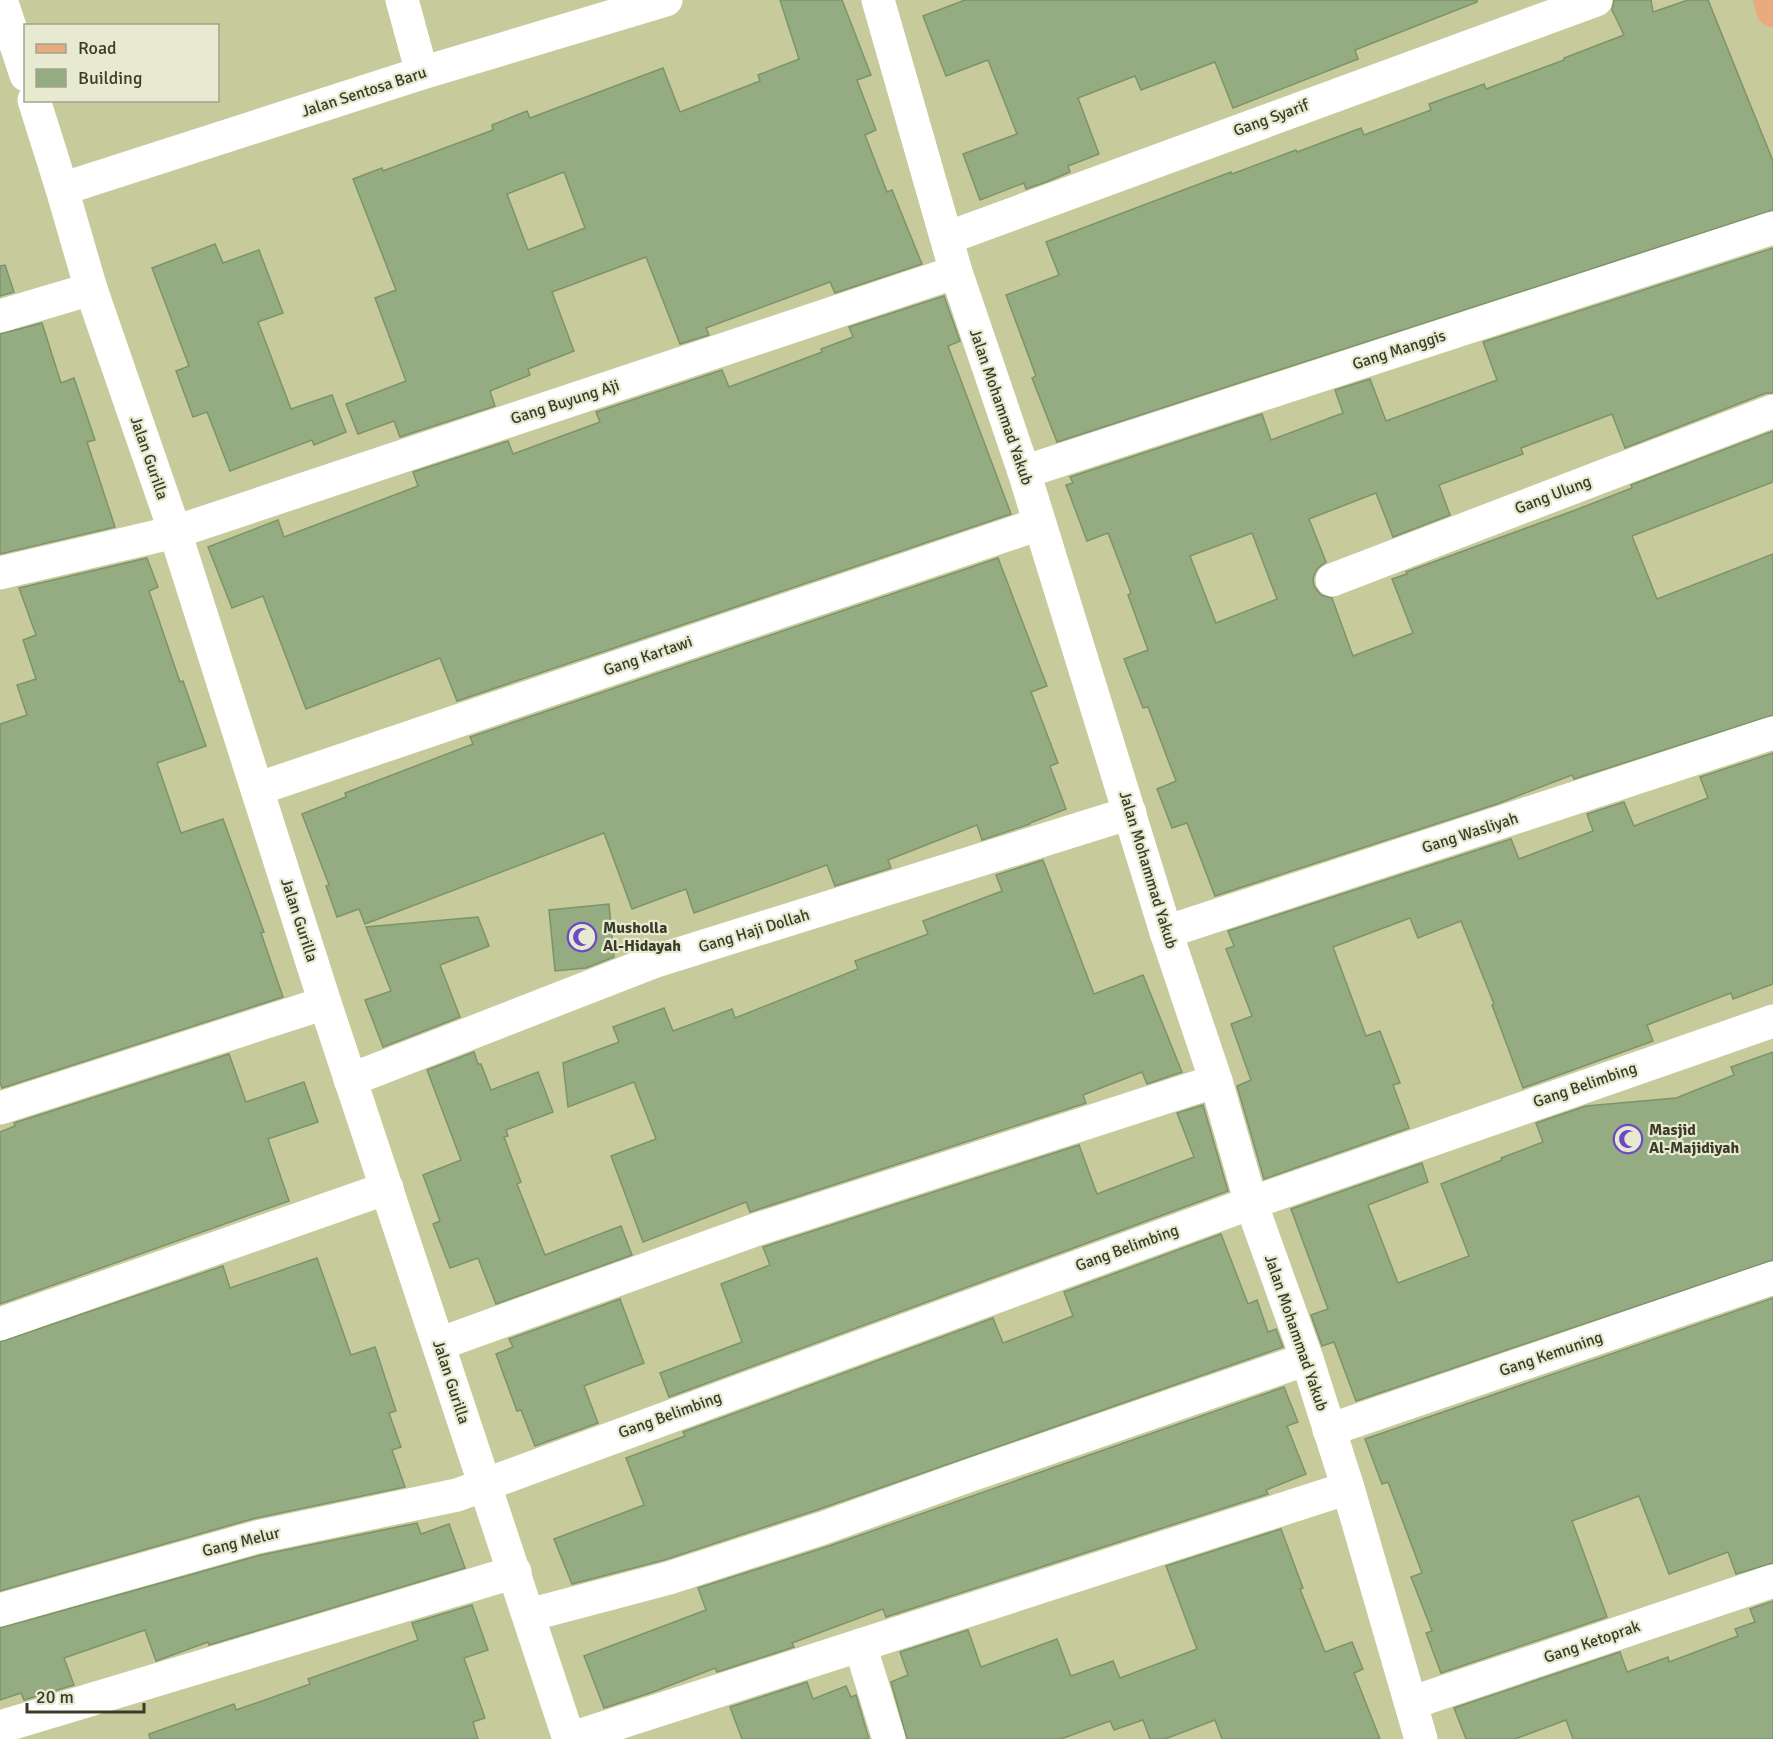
<svg xmlns="http://www.w3.org/2000/svg" width="1773" height="1739" font-family="Signika,sans-serif">
<rect width="100%" height="100%" fill="#c7cb9b"/>
<g fill="#95ac82" stroke="#7d936a" stroke-width="1.5" fill-rule="evenodd">
<path d="M780,0H842L871,75L857,80L876,130L865,135L887,192L892,190L922,264L835,293L830,282L706,328L709,335L680,344L646,257L552,292L574,351L528,369L530,375L490,391L495,406L400,437L394,421L358,434L346,404L406,381L375,298L396,290L353,179L382,168L383,171L493,130L492,125L527,111L530,118L663,68L680,112L760,81L758,75L799,59ZM564,172L585,228L528,250L507,194Z"/>
<polygon points="965,0 1477,0 1477,2 1355,50 1358,59 1233,108 1215,62 1141,90 1135,76 1078,98 1099,154 1068,166 1070,172 1046,182 1026,189 1024,183 980,200 963,154 1017,134 988,60 946,76 923,16"/>
<polygon points="1614,0 1651,0 1653,12 1688,0 1708,0 1773,161 1773,210 1057,442 1032,378 1036,376 1006,295 1059,275 1046,242 1231,172 1232,174 1296,150 1297,152 1361,128 1364,135 1431,110 1429,104 1484,84 1486,89 1564,60 1564,58 1624,35 1612,10"/>
<polygon points="215,244 223,263 259,250 283,313 258,322 291,409 332,395 346,432 314,445 312,440 230,471 207,412 193,417 176,371 189,366 152,268"/>
<path d="M1773,248V393H1766L1625,448L1612,414L1521,448L1523,454L1439,485L1450,515L1393,537L1376,493L1309,519L1326,562L1317,569L1313,578L1314,586L1321,595L1332,598L1353,656L1413,633L1392,579L1407,574L1406,572L1573,511L1632,488L1631,485L1773,431V482L1632,536L1657,599L1773,554V715L1574,779L1572,775L1497,804L1215,896L1187,823L1172,828L1157,789L1176,781L1148,707L1143,708L1124,659L1148,650L1128,595L1131,593L1108,533L1087,541L1066,485L1073,483L1070,477L1262,414L1271,440L1343,413L1335,390L1370,379L1386,421L1497,380L1483,342ZM1252,533L1277,599L1216,623L1190,556Z"/>
<polygon points="5,265 14,292 0,296 0,266"/>
<polygon points="944,296 960,341 948,346 1011,514 457,701 440,658 306,709 263,596 232,608 208,547 278,520 284,537 418,486 413,472 508,441 513,454 600,422 596,412 722,370 729,387 822,352 821,349 853,337 849,327"/>
<polygon points="42,323 61,383 74,378 95,440 87,442 115,527 0,554 0,334"/>
<polygon points="147,558 158,587 149,591 180,682 183,681 206,746 157,763 181,833 223,819 264,932 261,933 283,997 2,1088 0,1082 0,724 27,715 17,685 36,679 23,640 36,635 19,588"/>
<polygon points="998,558 1047,686 1031,692 1058,763 1050,766 1066,809 1030,823 1030,824 982,840 977,825 888,860 891,868 835,886 827,865 694,913 686,889 632,909 604,833 365,924 359,909 337,917 326,886 329,885 302,814 346,797 345,793 473,744 470,737"/>
<polygon points="1773,753 1773,984 1733,999 1731,993 1647,1025 1653,1041 1523,1088 1492,1005 1494,1004 1461,921 1418,938 1410,918 1333,947 1366,1036 1380,1031 1400,1083 1393,1085 1409,1128 1264,1179 1237,1086 1251,1080 1231,1024 1252,1016 1226,949 1234,946 1228,931 1511,839 1519,859 1593,831 1587,814 1624,802 1634,826 1708,798 1700,777"/>
<polygon points="1043,860 1094,994 1143,975 1182,1072 1147,1084 1142,1072 1083,1095 1086,1103 750,1212 746,1202 643,1242 611,1156 656,1139 634,1082 568,1107 563,1063 619,1042 613,1027 664,1008 673,1031 732,1009 735,1018 858,969 855,961 928,934 923,921 1002,891 996,875"/>
<polygon points="609,904 614,957 586,968 555,971 549,910"/>
<polygon points="478,917 489,946 440,965 460,1017 383,1047 365,1000 391,991 366,927"/>
<polygon points="474,1052 478,1064 481,1064 491,1090 538,1072 553,1112 506,1130 508,1136 504,1137 521,1182 517,1184 545,1255 621,1226 632,1255 496,1304 478,1258 450,1268 433,1224 440,1221 423,1175 461,1160 427,1070"/>
<polygon points="1773,1052 1773,1260 1356,1401 1334,1342 1322,1346 1311,1315 1328,1309 1291,1209 1422,1163 1428,1182 1368,1205 1398,1283 1469,1256 1441,1184 1502,1160 1501,1158 1543,1142 1536,1123 1586,1106 1676,1098 1734,1075 1731,1067"/>
<polygon points="229,1054 246,1102 304,1082 318,1122 268,1139 289,1201 0,1304 0,1132 15,1126 14,1123"/>
<polygon points="1203,1105 1228,1191 669,1397 660,1373 742,1342 721,1284 770,1265 763,1247 1079,1145 1097,1194 1194,1157 1177,1113"/>
<polygon points="1221,1234 1248,1304 1257,1300 1268,1332 1276,1329 1283,1347 817,1510 664,1560 572,1584 554,1539 644,1505 626,1458 685,1436 683,1432 993,1318 1003,1343 1073,1316 1064,1292"/>
<polygon points="317,1258 351,1355 375,1347 396,1411 389,1413 401,1447 392,1450 405,1487 252,1519 0,1591 0,1342 223,1266 230,1288"/>
<polygon points="1773,1298 1773,1563 1736,1574 1728,1552 1669,1574 1639,1496 1572,1521 1607,1617 1441,1673 1426,1633 1432,1631 1411,1577 1422,1573 1388,1482 1382,1484 1365,1439"/>
<polygon points="620,1299 644,1363 584,1386 598,1423 535,1446 521,1410 517,1411 496,1354 513,1347 509,1339"/>
<polygon points="1284,1387 1298,1422 1287,1426 1306,1474 1266,1490 1268,1494 886,1617 883,1609 792,1643 794,1647 717,1672 715,1668 653,1692 604,1708 584,1656 706,1610 698,1588 829,1546"/>
<polygon points="417,1523 421,1534 449,1524 465,1568 209,1645 208,1642 156,1661 145,1630 64,1658 74,1685 24,1700 21,1693 0,1700 0,1628 261,1555"/>
<polygon points="1281,1529 1303,1588 1300,1589 1325,1652 1352,1642 1363,1669 1354,1673 1380,1739 1222,1739 1215,1720 1165,1739 1150,1739 1143,1720 1114,1730 1110,1721 1061,1739 907,1739 891,1682 908,1675 900,1652 968,1630 981,1667 1057,1639 1071,1676 1113,1661 1120,1678 1197,1649 1166,1566"/>
<polygon points="1773,1601 1773,1739 1573,1739 1566,1720 1515,1739 1466,1739 1454,1708 1620,1652 1627,1672 1668,1657 1669,1662 1738,1636 1735,1629 1755,1622 1750,1609"/>
<polygon points="472,1605 488,1650 464,1658 485,1718 473,1722 478,1739 150,1739 149,1734 234,1704 236,1710 310,1684 308,1679 418,1640 412,1623"/>
<polygon points="807,1682 813,1699 846,1686 851,1697 856,1695 869,1739 742,1739 730,1707"/>
</g>
<g fill="none" stroke-linecap="round" stroke-linejoin="round">
<g stroke="#fff" stroke-width="33">
<polyline points="1,0 26,75"/>
<polyline points="402,0 422,73"/>
<polyline points="878,0 956,272 1024,472 1166,932 1216,1081 1251,1203 1307,1359 1348,1488 1421,1739"/>
<polyline points="34,100 62,189 91,289 175,532 325,1003 569,1739"/>
<polyline points="62,189 422,73 666,0"/>
<polyline points="947,238 1596,0"/>
<polyline points="0,316 91,289"/>
<polyline points="1024,472 1773,228"/>
<polyline points="0,573 175,532 956,272"/>
<polyline points="1332,580 1773,411"/>
<polyline points="257,789 1039,524"/>
<polyline points="1166,932 1773,733"/>
<polyline points="350,1080 653,962 1130,813"/>
<polyline points="0,1108 325,1003"/>
<polyline points="0,1324 387,1188"/>
<polyline points="439,1344 755,1230 1216,1081"/>
<polyline points="1329,1430 1773,1278"/>
<polyline points="0,1610 257,1537 457,1495 1251,1203 1773,1021"/>
<polyline points="529,1615 669,1578 823,1528 968,1476 1307,1359"/>
<polyline points="860,1645 889,1739"/>
<polyline points="1411,1703 1773,1581"/>
<polyline points="0,1727 515,1572"/>
<polyline points="569,1739 1348,1488"/>
</g>
<polyline stroke="#e8aa7f" stroke-width="33" points="1770,0 1773,11"/>
</g>
<defs>
<g id="mosque-ring" transform="scale(1.5)"><circle r="9.5" fill="#e7e9d1" stroke="#6b4ac3" stroke-width="1.5"/><path d="M3.5-4.9A6 6 0 1 0 3.5 4.9A5 5 0 1 1 3.5-4.9Z" fill="#6b4ac3"/></g>
</defs>
<g fill-rule="evenodd">
<use href="#mosque-ring" x="582" y="937"/>
<use href="#mosque-ring" x="1628" y="1139"/>
</g>
<g text-anchor="middle" dominant-baseline="central" stroke-width="4.5" stroke-linejoin="round" paint-order="stroke">
<g font-size="16" fill="#3a3c28" stroke="#e7e9d1">
<text transform="translate(364 92) rotate(-18)">Jalan Sentosa Baru</text>
<text transform="translate(1271 118) rotate(-20)">Gang Syarif</text>
<text transform="translate(1399 350) rotate(-18)">Gang Manggis</text>
<text transform="translate(565 402) rotate(-18)">Gang Buyung Aji</text>
<text transform="translate(1001 407) rotate(71)">Jalan Mohammad Yakub</text>
<text transform="translate(149 458) rotate(71)">Jalan Gurilla</text>
<text transform="translate(1553 495) rotate(-21)">Gang Ulung</text>
<text transform="translate(648 656) rotate(-19)">Gang Kartawi</text>
<text transform="translate(1470 833) rotate(-18)">Gang Wasliyah</text>
<text transform="translate(1148 870) rotate(73)">Jalan Mohammad Yakub</text>
<text transform="translate(299 920) rotate(72)">Jalan Gurilla</text>
<text transform="translate(754 931) rotate(-17)">Gang Haji Dollah</text>
<text transform="translate(1585 1085) rotate(-19)">Gang Belimbing</text>
<text transform="translate(1127 1248) rotate(-20)">Gang Belimbing</text>
<text transform="translate(1296 1333) rotate(71)">Jalan Mohammad Yakub</text>
<text transform="translate(1551 1354) rotate(-19)">Gang Kemuning</text>
<text transform="translate(451 1382) rotate(72)">Jalan Gurilla</text>
<text transform="translate(670 1415) rotate(-20)">Gang Belimbing</text>
<text transform="translate(241 1542) rotate(-14)">Gang Melur</text>
<text transform="translate(1592 1642) rotate(-19)">Gang Ketoprak</text>
</g>
<g font-size="16" font-weight="bold" fill="#3a3c28" stroke="#e7e9d1" text-anchor="start">
<text x="603" y="928">Musholla<tspan x="603" dy="18">Al-Hidayah</tspan></text>
<text x="1649" y="1130">Masjid<tspan x="1649" dy="18">Al-Majidiyah</tspan></text>
</g>
</g>
<rect x="24" y="24" width="195" height="78" fill="#e7e9d1" stroke="#a2a48d" stroke-width="1.5"/>
<rect x="36" y="44" width="30" height="9" fill="#e8aa7f" stroke="#a2a48d" stroke-width="1.5"/>
<text x="78" y="54" font-size="18" fill="#3a3c28">Road</text>
<rect x="36" y="69" width="30" height="18" fill="#95ac82" stroke="#a2a48d" stroke-width="1.5"/>
<text x="78" y="84" font-size="18" fill="#3a3c28">Building</text>
<path d="M27 1703v9h117v-9" fill="none" stroke="#3a3c28" stroke-width="3"/>
<text x="36" y="1703" font-size="18" fill="#3a3c28" stroke="#e7e9d1" stroke-width="4.5" paint-order="stroke">20 m</text>
</svg>
